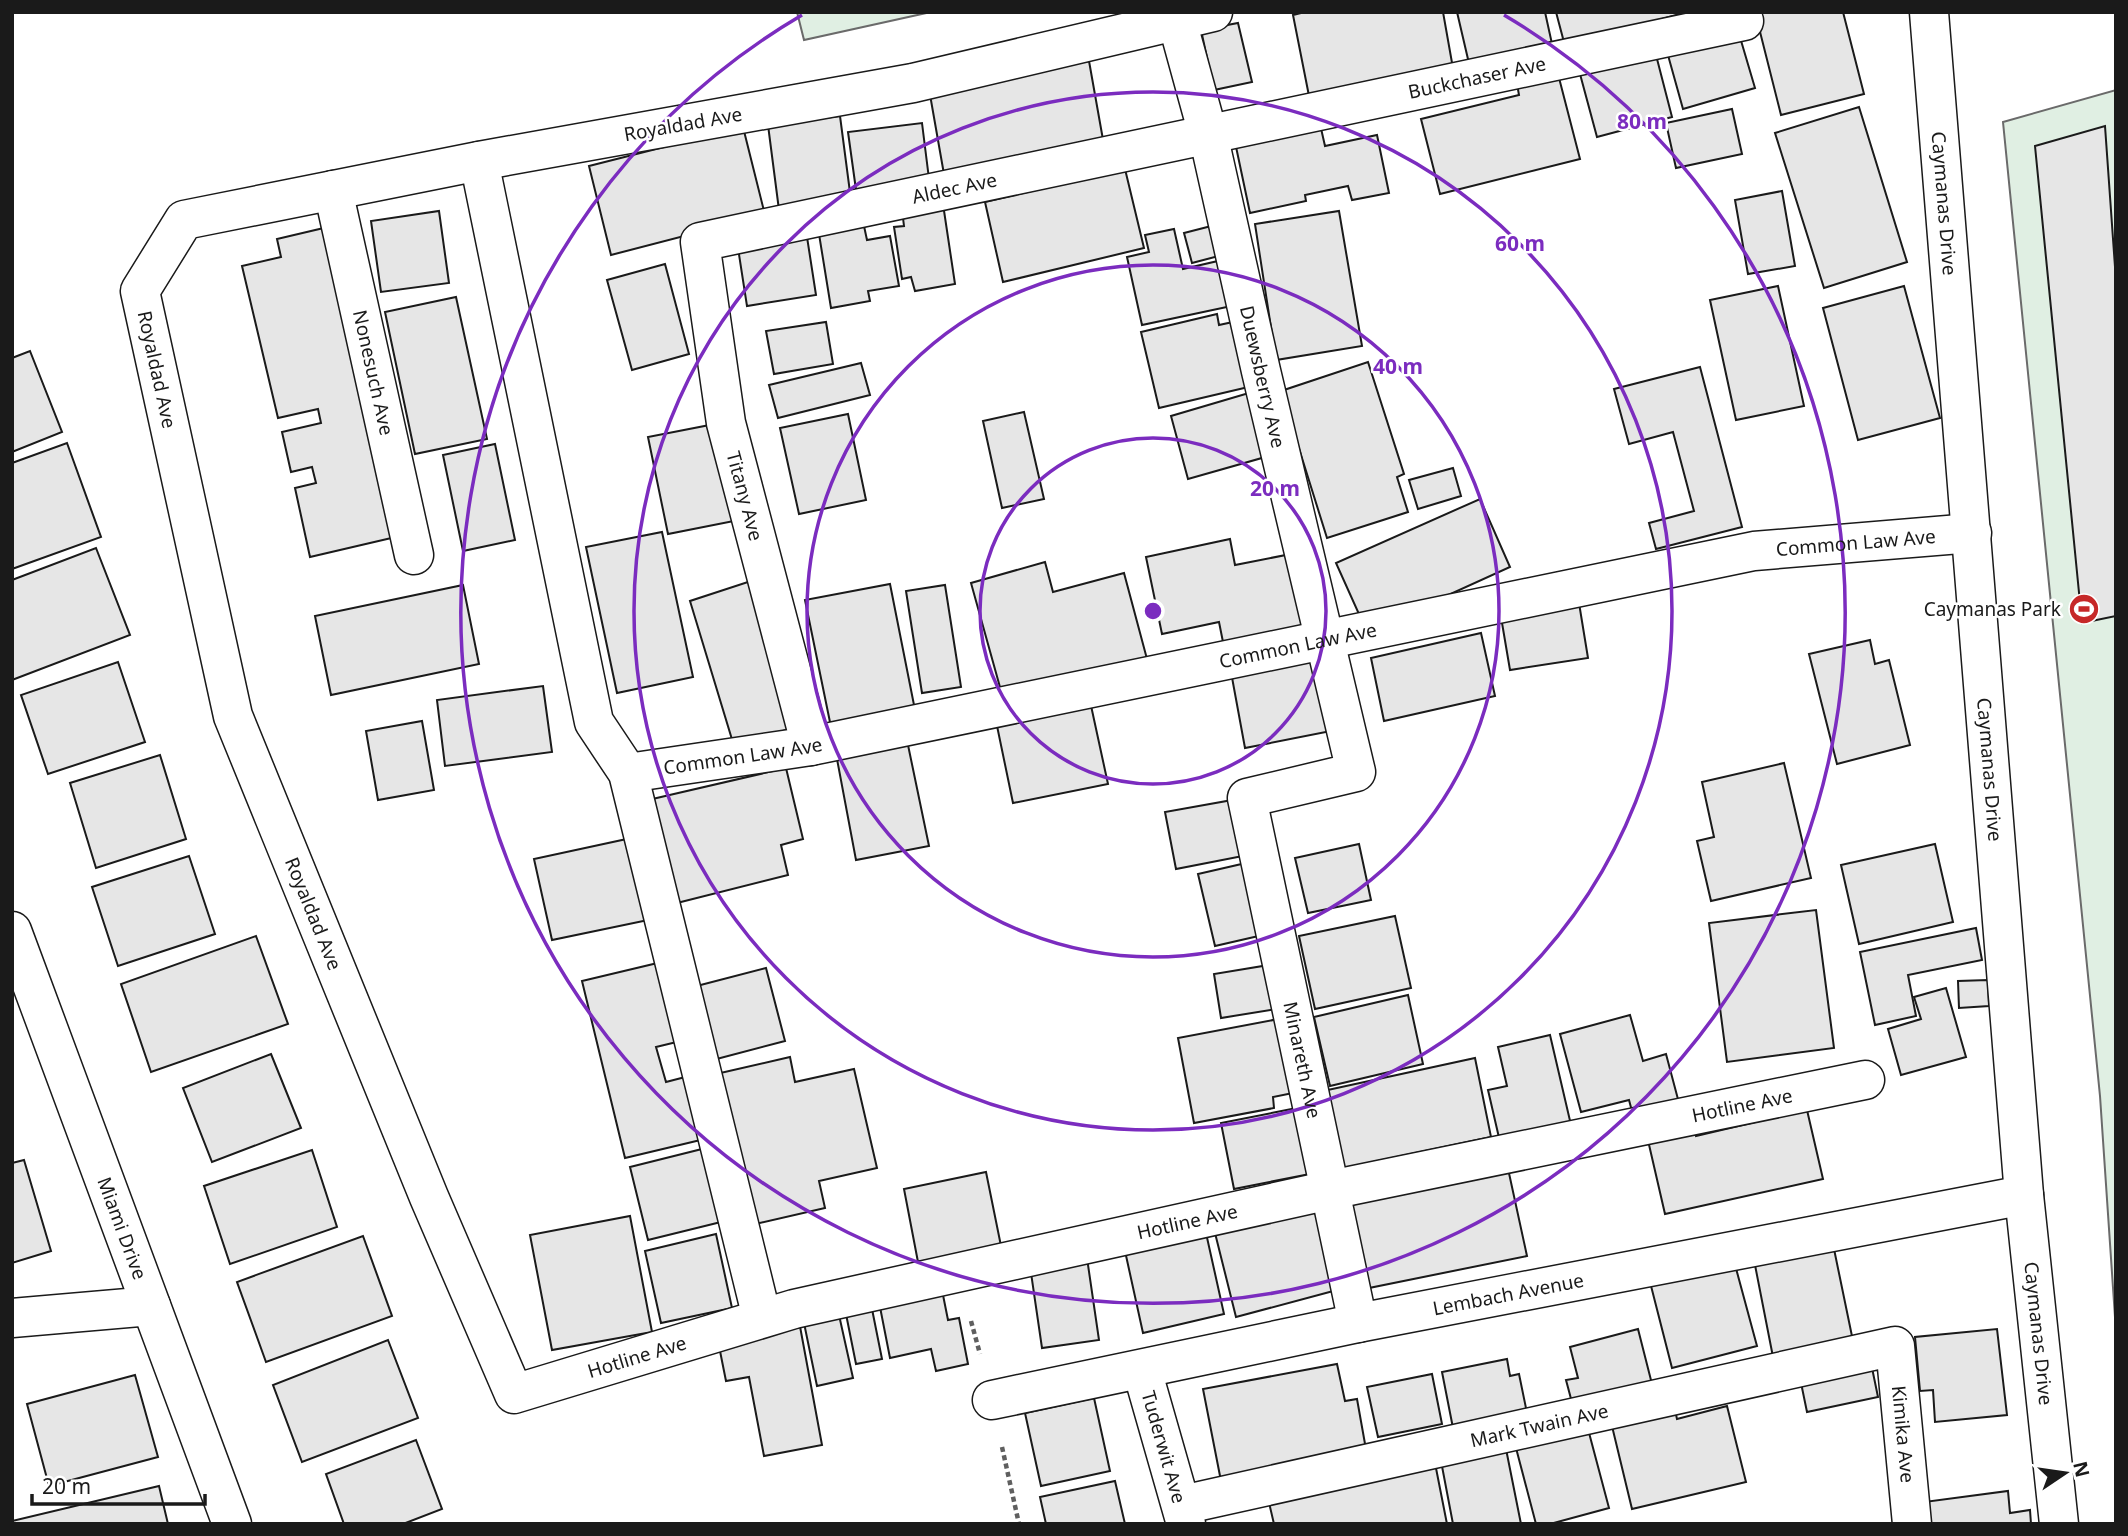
<svg xmlns="http://www.w3.org/2000/svg" width="2128" height="1536" font-family="'Noto Sans',sans-serif">
<rect width="100%" height="100%" fill="#fff"/>
<g fill="#e0efe3" stroke="#6a6a6a" stroke-width="2">
<polygon points="797,12 931,12 804,40"/>
<polygon points="2116,90 2116,1332 2100,1096 2003,122"/>
</g>
<g fill="#e6e6e6" stroke="#1a1a1a" stroke-width="2">
<polygon points="1305,12 1443,12 1454,74 1310,101 1293,15"/>
<polygon points="1457,12 1545,12 1554,53 1471,72"/>
<polygon points="1556,12 1687,12 1565,46"/>
<polygon points="1755,12 1843,12 1864,94 1781,115"/>
<polygon points="1238,23 1252,82 1214,90 1201,30"/>
<polygon points="1737,27 1755,88 1683,109 1666,48"/>
<polygon points="1656,55 1672,117 1597,137 1580,74"/>
<polygon points="1089,61 1105,151 945,180 929,89"/>
<polygon points="1558,74 1580,159 1440,194 1421,119 1519,95 1517,84"/>
<polygon points="1859,107 1907,262 1824,288 1775,133"/>
<polygon points="1732,109 1742,154 1676,168 1666,123"/>
<polygon points="840,116 851,200 779,210 768,125"/>
<polygon points="922,123 930,187 857,197 848,132"/>
<polygon points="1320,124 1325,146 1377,135 1389,193 1352,200 1348,186 1305,195 1306,201 1250,213 1235,142"/>
<polygon points="2105,126 2116,281 2116,616 2082,623 2035,146"/>
<polygon points="743,127 765,215 611,255 589,166"/>
<polygon points="1125,169 1144,248 1003,282 985,202"/>
<polygon points="1782,191 1795,266 1748,274 1735,200"/>
<polygon points="943,204 955,284 915,291 911,277 902,279 894,227 904,226 902,210"/>
<polygon points="439,211 449,283 381,292 371,221"/>
<polygon points="1339,211 1362,346 1276,360 1255,224"/>
<polygon points="1223,223 1230,253 1192,263 1184,233"/>
<polygon points="864,226 867,240 890,236 899,286 868,291 870,301 831,308 819,234"/>
<polygon points="328,227 400,536 310,557 295,488 316,483 312,467 291,472 282,432 321,423 318,409 278,418 242,266 281,257 277,239"/>
<polygon points="1174,229 1183,269 1231,258 1241,304 1142,325 1127,257 1149,252 1145,235"/>
<polygon points="807,237 816,295 747,306 738,248"/>
<polygon points="665,264 689,354 632,370 607,280"/>
<polygon points="1778,286 1804,406 1736,420 1710,300"/>
<polygon points="1904,286 1940,418 1858,440 1823,308"/>
<polygon points="456,297 487,439 415,454 385,312"/>
<polygon points="1217,314 1219,325 1242,320 1257,385 1159,408 1141,332"/>
<polygon points="826,322 833,364 774,374 766,331"/>
<polygon points="30,351 62,432 12,452 12,358"/>
<polygon points="1368,362 1404,474 1397,477 1408,512 1327,538 1281,391"/>
<polygon points="861,363 870,395 778,418 769,385"/>
<polygon points="1700,367 1742,527 1656,549 1649,523 1694,511 1673,432 1629,444 1614,389"/>
<polygon points="1259,390 1276,454 1188,479 1171,416"/>
<polygon points="1024,412 1044,499 1002,508 983,421"/>
<polygon points="848,414 866,500 799,514 780,428"/>
<polygon points="720,423 739,520 668,534 648,437"/>
<polygon points="67,443 101,537 12,569 12,463"/>
<polygon points="495,444 515,540 463,551 443,455"/>
<polygon points="1453,468 1461,496 1418,509 1409,480"/>
<polygon points="1480,499 1510,567 1367,632 1336,563"/>
<polygon points="662,532 693,677 617,693 586,547"/>
<polygon points="1230,539 1235,565 1291,554 1306,630 1224,647 1219,622 1162,634 1146,557"/>
<polygon points="96,548 130,635 12,680 12,580"/>
<polygon points="1045,562 1053,592 1124,573 1147,659 1003,698 971,583"/>
<polygon points="754,580 799,726 734,746 690,601"/>
<polygon points="890,584 915,710 831,727 805,600"/>
<polygon points="463,585 479,664 331,695 315,616"/>
<polygon points="945,585 961,687 922,693 906,591"/>
<polygon points="1579,603 1588,658 1510,670 1501,617"/>
<polygon points="1481,633 1495,696 1384,721 1371,658"/>
<polygon points="1870,640 1875,664 1889,660 1910,745 1837,764 1809,654"/>
<polygon points="1316,655 1331,731 1245,748 1231,672"/>
<polygon points="118,662 145,742 48,774 21,695"/>
<polygon points="543,686 552,752 445,766 437,700"/>
<polygon points="1090,701 1108,784 1013,803 996,721"/>
<polygon points="422,721 434,790 378,800 366,731"/>
<polygon points="908,745 929,846 856,860 837,759"/>
<polygon points="160,755 186,839 96,868 70,783"/>
<polygon points="1784,763 1811,878 1711,901 1697,841 1714,837 1702,782"/>
<polygon points="786,768 803,839 781,845 788,875 673,904 648,800"/>
<polygon points="1238,799 1248,855 1176,869 1165,812"/>
<polygon points="636,837 653,919 552,940 534,859"/>
<polygon points="1359,844 1371,900 1308,913 1295,858"/>
<polygon points="1935,844 1953,922 1859,944 1841,865"/>
<polygon points="189,856 215,934 118,966 92,887"/>
<polygon points="1246,863 1263,935 1215,946 1198,874"/>
<polygon points="1816,910 1834,1048 1727,1062 1709,923"/>
<polygon points="1395,916 1411,988 1315,1009 1299,936"/>
<polygon points="1976,928 1982,960 1908,975 1916,1016 1875,1025 1860,952"/>
<polygon points="256,936 288,1024 151,1072 121,984"/>
<polygon points="666,961 685,1040 656,1047 666,1082 693,1075 709,1138 625,1158 582,981"/>
<polygon points="1269,965 1276,1009 1221,1018 1214,974"/>
<polygon points="766,968 785,1041 709,1061 689,988"/>
<polygon points="1988,980 1989,1006 1959,1008 1958,981"/>
<polygon points="1946,988 1966,1057 1901,1075 1888,1029 1921,1019 1914,997"/>
<polygon points="1408,995 1423,1064 1330,1086 1314,1017"/>
<polygon points="1630,1015 1643,1061 1666,1054 1679,1103 1633,1115 1629,1100 1581,1112 1560,1034"/>
<polygon points="1284,1018 1298,1092 1273,1097 1274,1108 1194,1123 1178,1038"/>
<polygon points="1550,1035 1571,1125 1500,1142 1488,1090 1507,1086 1498,1047"/>
<polygon points="271,1054 301,1128 212,1162 183,1088"/>
<polygon points="790,1057 795,1082 854,1069 877,1168 819,1181 825,1208 751,1225 716,1074"/>
<polygon points="1475,1058 1491,1137 1340,1169 1323,1091"/>
<polygon points="1302,1107 1315,1173 1234,1189 1221,1123"/>
<polygon points="1807,1110 1823,1179 1665,1214 1647,1136 1694,1125 1696,1136"/>
<polygon points="702,1149 721,1222 648,1240 630,1167"/>
<polygon points="312,1150 337,1227 230,1264 204,1186"/>
<polygon points="24,1160 51,1251 12,1263 12,1163"/>
<polygon points="1507,1164 1527,1256 1364,1289 1345,1197"/>
<polygon points="986,1172 1001,1246 918,1262 904,1189"/>
<polygon points="1315,1203 1337,1290 1236,1317 1214,1229"/>
<polygon points="630,1216 652,1332 552,1350 530,1235"/>
<polygon points="1206,1233 1224,1314 1143,1333 1125,1251"/>
<polygon points="716,1234 732,1308 661,1323 645,1251"/>
<polygon points="363,1236 392,1316 266,1362 237,1282"/>
<polygon points="1834,1249 1853,1341 1773,1357 1755,1265"/>
<polygon points="1087,1258 1099,1340 1042,1348 1030,1266"/>
<polygon points="1734,1261 1757,1346 1672,1368 1650,1282"/>
<polygon points="943,1295 948,1320 959,1318 968,1364 936,1371 931,1349 890,1358 880,1307"/>
<polygon points="871,1304 882,1359 856,1364 845,1309"/>
<polygon points="839,1315 853,1378 817,1386 804,1323"/>
<polygon points="799,1321 822,1445 764,1456 749,1377 726,1381 717,1336"/>
<polygon points="1638,1329 1653,1388 1574,1410 1566,1380 1578,1378 1570,1347"/>
<polygon points="1997,1329 2007,1415 1935,1422 1933,1390 1920,1391 1915,1337"/>
<polygon points="388,1340 418,1418 302,1462 273,1385"/>
<polygon points="1507,1359 1510,1376 1519,1374 1527,1413 1453,1428 1442,1372"/>
<polygon points="1871,1363 1878,1397 1807,1412 1800,1378"/>
<polygon points="1337,1364 1345,1401 1357,1399 1367,1455 1221,1481 1203,1389"/>
<polygon points="1432,1374 1442,1424 1378,1437 1367,1387"/>
<polygon points="135,1375 158,1457 49,1486 27,1404"/>
<polygon points="1094,1398 1110,1471 1041,1486 1025,1413"/>
<polygon points="1674,1406 1677,1419 1727,1406 1746,1482 1632,1509 1611,1422"/>
<polygon points="1588,1429 1609,1508 1550,1524 1536,1524 1516,1448"/>
<polygon points="416,1440 442,1509 403,1524 344,1524 326,1474"/>
<polygon points="1506,1449 1521,1524 1453,1524 1441,1461"/>
<polygon points="1434,1458 1447,1524 1274,1524 1267,1494"/>
<polygon points="1115,1481 1125,1524 1046,1524 1040,1497"/>
<polygon points="159,1486 168,1524 12,1524 12,1521"/>
<polygon points="2008,1491 2010,1513 2030,1510 2031,1524 1927,1524 1924,1502"/>
</g>
<g fill="none" stroke-linecap="round" stroke-linejoin="round">
<g stroke="#1a1a1a" stroke-width="41">
<g id="street">
<path id="s1" d="M1213,12L913,83L479,161L184,220L140,291L233,716L429,1197L514,1394L794,1309L1330,1190L1865,1080"/>
<path id="s2" d="M1929,12L2024,1195L2059,1524"/>
<path id="s3" d="M1177,21L1208,134L1261,371L1356,772L1247,798L1358,1323"/>
<polyline points="479,161 594,722 628,773 762,1318"/>
<path id="s4" d="M333,190L414,555"/>
<path id="s5" d="M811,746L726,423L700,242L1744,21"/>
<path id="s6" d="M628,773L811,746L1754,551L1972,533"/>
<path id="s7" d="M12,931L232,1524"/>
<polyline points="12,1318 151,1306"/>
<path id="s8" d="M1142,1370L1186,1524"/>
<path id="s9" d="M992,1400L1358,1323L2024,1195"/>
<path id="s10" d="M1182,1505L1895,1346L1912,1524"/>
</g>
</g>
<g stroke="#5f5f5f" stroke-width="4.5" stroke-dasharray="5 3.5" stroke-linecap="butt">
<polyline points="971,1321 980,1354"/>
<polyline points="1002,1447 1019,1524"/>
</g>
<use href="#street" stroke="#fff" stroke-width="38"/>
</g>
<g fill="none" stroke="#7b2cbf" stroke-width="3.5">
<circle cx="1153" cy="611" r="173"/>
<circle cx="1153" cy="611" r="346"/>
<circle cx="1153" cy="611" r="519"/>
<path d="M1504 15A692 692 0 1 1 802 15"/>
</g>
<defs>
<g id="stadium-disc" transform="scale(1.575)"><circle r="9.5" fill="#c62828" stroke="#fff"/><path d="M0-5a6.5 5 0 1 0 0 10a6.5 5 0 1 0 0-10ZM-3.5-1.8h7v3.6h-7Z" fill="#fff"/></g>
</defs>
<g fill-rule="evenodd">
<use href="#stadium-disc" x="2084" y="609"/>
</g>
<g text-anchor="middle" dominant-baseline="central" stroke-width="5" stroke-linejoin="round" paint-order="stroke">
<g font-size="19" fill="#1a1a1a" stroke="#fff">
<text stroke="none"><textPath href="#s5" startOffset="1311">Buckchaser Ave</textPath></text>
<text transform="translate(683 124) rotate(-10)">Royaldad Ave</text>
<text stroke="none"><textPath href="#s5" startOffset="777">Aldec Ave</textPath></text>
<text stroke="none"><textPath href="#s2" startOffset="192">Caymanas Drive</textPath></text>
<text stroke="none"><textPath href="#s1" startOffset="1214">Royaldad Ave</textPath></text>
<text stroke="none"><textPath href="#s4" startOffset="187">Nonesuch Ave</textPath></text>
<text stroke="none"><textPath href="#s3" startOffset="366">Duewsberry Ave</textPath></text>
<text transform="translate(745 496) rotate(75)">Titany Ave</text>
<text stroke="none"><textPath href="#s6" startOffset="1250">Common Law Ave</textPath></text>
<text stroke="none"><textPath href="#s6" startOffset="682">Common Law Ave</textPath></text>
<text stroke="none"><textPath href="#s6" startOffset="116">Common Law Ave</textPath></text>
<text stroke="none"><textPath href="#s2" startOffset="760">Caymanas Drive</textPath></text>
<text stroke="none"><textPath href="#s1" startOffset="1782">Royaldad Ave</textPath></text>
<text stroke="none"><textPath href="#s3" startOffset="1152">Minareth Ave</textPath></text>
<text stroke="none"><textPath href="#s1" startOffset="3565">Hotline Ave</textPath></text>
<text stroke="none"><textPath href="#s1" startOffset="2998">Hotline Ave</textPath></text>
<text stroke="none"><textPath href="#s7" startOffset="317">Miami Drive</textPath></text>
<text stroke="none"><textPath href="#s9" startOffset="527">Lembach Avenue</textPath></text>
<text stroke="none"><textPath href="#s2" startOffset="1326">Caymanas Drive</textPath></text>
<text stroke="none"><textPath href="#s1" startOffset="2431">Hotline Ave</textPath></text>
<text stroke="none"><textPath href="#s10" startOffset="366">Mark Twain Ave</textPath></text>
<text stroke="none"><textPath href="#s10" startOffset="819">Kimika Ave</textPath></text>
<text stroke="none"><textPath href="#s8" startOffset="80">Tuderwit Ave</textPath></text>
</g>
<g font-size="19" fill="#1a1a1a" stroke="#fff" text-anchor="end">
<text x="2061" y="609">Caymanas Park</text>
</g>
</g>
<circle cx="1153" cy="611" r="10" fill="#7b2cbf" stroke="#fff" stroke-width="3.5"/>
<g font-size="21" text-anchor="middle" font-weight="bold" fill="#7b2cbf" stroke="#fff" stroke-width="5" stroke-linejoin="round" paint-order="stroke">
<text x="1642" y="129">80 m</text>
<text x="1520" y="251">60 m</text>
<text x="1398" y="374">40 m</text>
<text x="1275" y="496">20 m</text>
</g>
<rect width="2128" height="1536" fill="none" stroke="#1a1a1a" stroke-width="28"/>
<g transform="translate(2065 1473) rotate(77)" stroke="#ffffff" stroke-width="5" paint-order="stroke">
<path d="M0-5L12 26L0 18L-12 26Z" fill="#1a1a1a"/>
<text y="-10" font-size="19" font-weight="bold" text-anchor="middle" fill="#1a1a1a">N</text>
</g>
<path d="M32 1494v10h173v-10" fill="none" stroke="#1a1a1a" stroke-width="3.5"/>
<text x="42" y="1494" font-size="21" fill="#1a1a1a" stroke="#ffffff" stroke-width="5" paint-order="stroke">20 m</text>
</svg>
